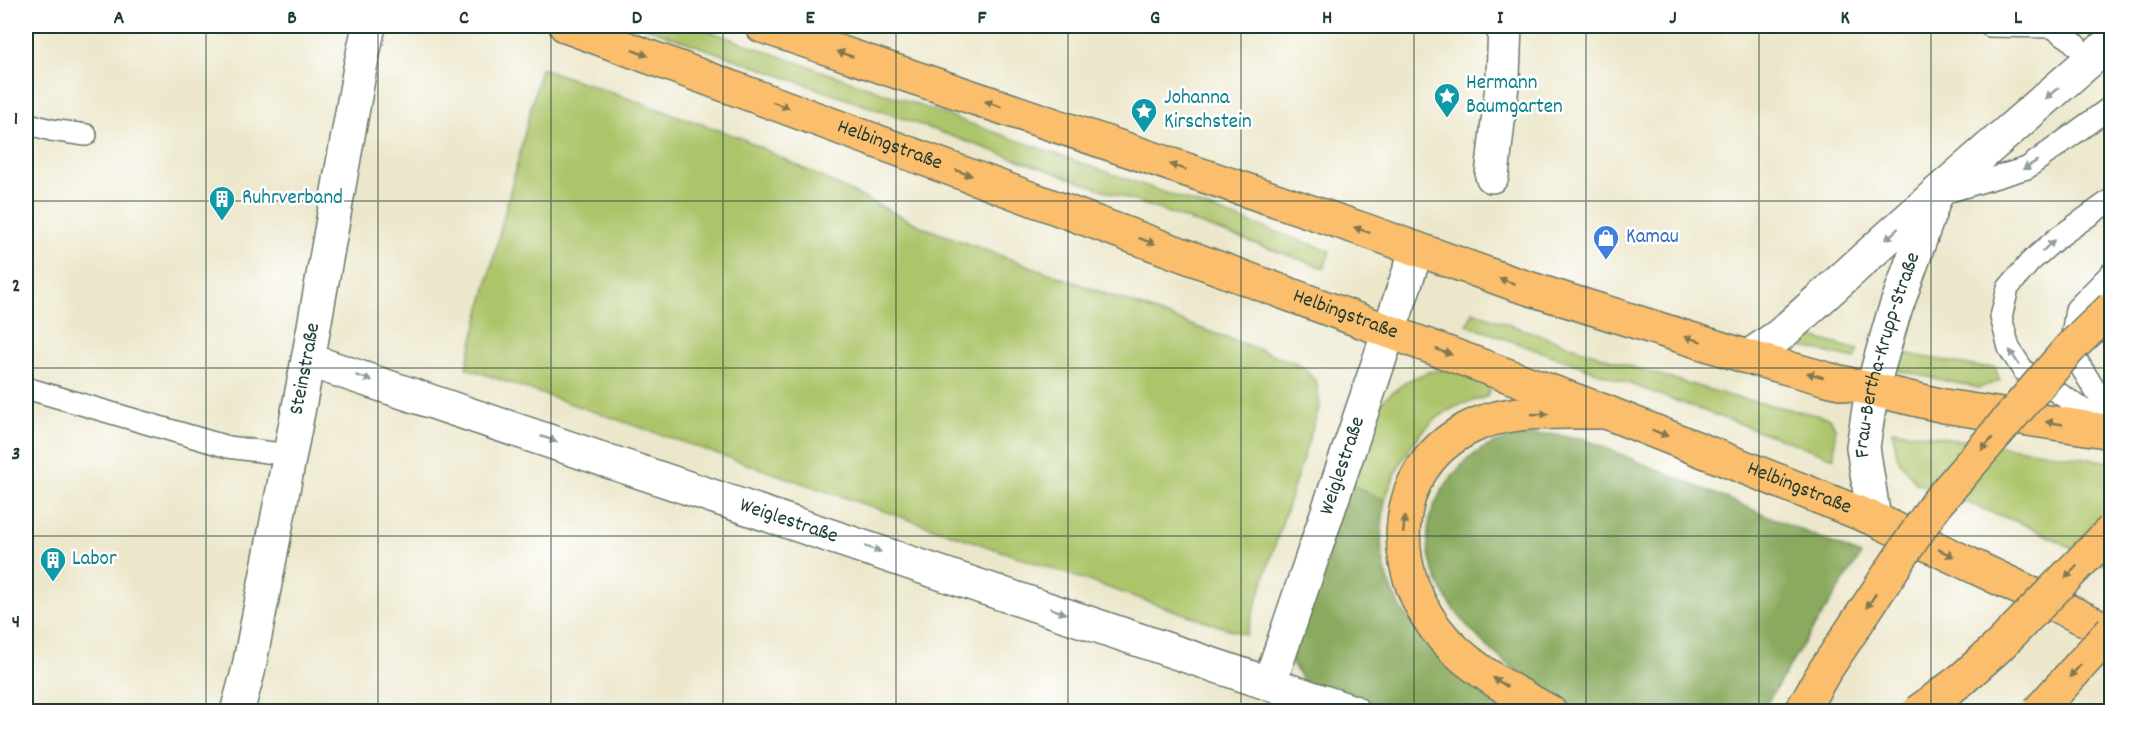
<svg xmlns="http://www.w3.org/2000/svg" width="2137" height="737" font-family="Dekko,sans-serif">
<rect width="100%" height="100%" fill="#fff"/>
<filter id="ink" filterUnits="userSpaceOnUse"><feTurbulence type="fractalNoise" baseFrequency=".0167" numOctaves="2"/><feDisplacementMap in="SourceGraphic" scale="12" xChannelSelector="R" yChannelSelector="G"/><feConvolveMatrix kernelMatrix="1 2 1 2 8 2 1 2 1" color-interpolation-filters="sRGB"/></filter>
<filter id="wash" filterUnits="userSpaceOnUse"><feTurbulence type="fractalNoise" baseFrequency=".008" numOctaves="4" result="noise"/><feDisplacementMap in="SourceGraphic" scale="24" xChannelSelector="R" yChannelSelector="G"/><feGaussianBlur stdDeviation="1.35" result="paint"/><feColorMatrix in="noise" values="0 0 0 0 0 0 0 0 0 0 0 0 0 0 0 0 0 1.4 0 .05"/><feComposite in="paint" operator="in"/></filter>
<g filter="url(#wash)">
<rect width="100%" height="100%" fill="#ece7cb"/>
<g fill="#adc56a" stroke="#66814f" stroke-width="1.5">
<polygon points="641,26 695,26 1330,251 1324,268"/>
<polygon points="541,68 741,138 925,228 1299,364 1316,381 1320,405 1246,635 466,368"/>
<polygon points="1473,312 1629,366 1734,397 1830,418 1835,428 1834,458 1467,325"/>
<polygon points="1800,334 1858,350 1855,359 1790,344"/>
<polygon points="1902,353 1979,367 1995,367 2000,381 1979,388 1896,370"/>
<path d="M1443,370C1458,373 1482,377 1490,390L1487,396C1478,401 1469,401 1460,405C1421,421 1398,462 1385,500L1346,483L1383,400L1407,381L1428,372Z"/>
<polygon points="1892,430 2111,462 2111,567 2030,527 1916,483 1898,459"/>
</g>
<g fill="#8aaa5e" stroke="#547449" stroke-width="1.5">
<path d="M1548,434L1582,438L1861,555L1802,646L1762,711C1718,712 1674,712 1630,712C1617,712 1598,715 1585,711C1572,707 1558,696 1545,689C1480,652 1387,563 1447,483C1476,443 1500,438 1548,434Z"/>
<path d="M1346,483L1385,500C1383,519 1379,540 1383,560C1396,626 1453,674 1505,711H1386L1310,685L1301,678L1289,658Z"/>
</g>
</g>
<g filter="url(#ink)">
<g fill="none" stroke-linecap="round" stroke-linejoin="round">
<g stroke="#677869" stroke-width="24">
<g id="lane">
<polyline points="1990,26 2052,27 2070,39 2090,60"/>
<polyline points="26,123 51,130 86,135"/>
<polyline points="1947,192 2027,168 2112,106"/>
<polyline points="2112,272 2076,309 2070,349 2112,418"/>
<polyline points="26,388 228,447 289,455"/>
<polyline points="2110,427 2023,370 2009,348 2001,317 2008,288 2030,262 2056,239 2112,199"/>
</g>
</g>
<g stroke="#677869" stroke-width="36">
<g id="street">
<polyline points="1492,176 1503,76 1505,26"/>
<polyline points="1748,357 1780,335 1935,195 2112,41"/>
<path id="s1" d="M308,360L1353,712"/>
<path id="s2" d="M1874,519L1863,447L1872,389L1893,316L1935,197"/>
<path id="s3" d="M1270,682L1417,249"/>
<path id="s4" d="M237,712L248,672L308,360L360,68L369,26"/>
</g>
</g>
<g stroke="#677869" stroke-width="36">
<g id="primary">
<path id="s5" d="M566,26L1606,412L1874,519L2112,632"/>
<polyline points="762,26 1364,230 1512,283 1748,357 1827,379 1944,406 2112,432"/>
</g>
</g>
<g stroke="#677869" stroke-width="36">
<path id="highway" d="M1550,712C1513,692 1474,671 1445,640C1388,577 1384,473 1467,429C1507,407 1561,413 1606,412"/>
</g>
<use href="#lane" stroke="#fff" stroke-width="21"/>
<use href="#street" stroke="#fff" stroke-width="33"/>
<use href="#primary" stroke="#fabe6d" stroke-width="33"/>
<use href="#highway" stroke="#fabe6d" stroke-width="33"/>
<g stroke="#677869" stroke-width="36" stroke-linecap="butt">
<g id="highway-bridge">
<polyline points="1801,712 1824,672 1935,505 2070,348 2112,308"/>
<polyline points="1918,712 1961,680 1998,647 2112,530"/>
<polyline points="2038,712 2112,630"/>
</g>
</g>
<use href="#highway-bridge" stroke="#fabe6d" stroke-width="33"/>
</g>
<defs><path id="oneway-solid" d="M-6-.8H1V-3.2L6.5 0L1 3.2V.8H-6Z" transform="scale(1.5)"/></defs>
<g fill="#82774e">
<use href="#oneway-solid" transform="translate(640 53) rotate(20)"/>
<use href="#oneway-solid" transform="translate(845 54) rotate(-161)"/>
<use href="#oneway-solid" transform="translate(993 104) rotate(-161)"/>
<use href="#oneway-solid" transform="translate(781 105) rotate(20)"/>
<use href="#oneway-solid" transform="translate(1178 167) rotate(-161)"/>
<use href="#oneway-solid" transform="translate(964 173) rotate(20)"/>
<use href="#oneway-solid" transform="translate(1362 230) rotate(-161)"/>
<use href="#oneway-solid" transform="translate(1147 241) rotate(20)"/>
<use href="#oneway-solid" transform="translate(1507 281) rotate(-161)"/>
<use href="#oneway-solid" transform="translate(1693 339) rotate(-163)"/>
<use href="#oneway-solid" transform="translate(1444 352) rotate(20)"/>
<use href="#oneway-solid" transform="translate(1815 375) rotate(-165)"/>
<use href="#oneway-solid" transform="translate(1540 414) rotate(-2)"/>
<use href="#oneway-solid" transform="translate(2054 423) rotate(-171)"/>
<use href="#oneway-solid" transform="translate(1660 433) rotate(22)"/>
<use href="#oneway-solid" transform="translate(1987 444) rotate(131)"/>
<use href="#oneway-solid" transform="translate(1404 525) rotate(-84)"/>
<use href="#oneway-solid" transform="translate(1946 553) rotate(26)"/>
<use href="#oneway-solid" transform="translate(2071 572) rotate(134)"/>
<use href="#oneway-solid" transform="translate(1871 601) rotate(124)"/>
<use href="#oneway-solid" transform="translate(2075 671) rotate(132)"/>
<use href="#oneway-solid" transform="translate(1500 682) rotate(-147)"/>
</g>
<g fill="#8f9e9a">
<use href="#oneway-solid" transform="translate(2052 93) rotate(139)"/>
<use href="#oneway-solid" transform="translate(2030 165) rotate(149)"/>
<use href="#oneway-solid" transform="translate(1892 234) rotate(138)"/>
<use href="#oneway-solid" transform="translate(2048 246) rotate(-43)"/>
<use href="#oneway-solid" transform="translate(2014 357) rotate(-122)"/>
<use href="#oneway-solid" transform="translate(364 378) rotate(18)"/>
<use href="#oneway-solid" transform="translate(549 439) rotate(19)"/>
<use href="#oneway-solid" transform="translate(873 549) rotate(19)"/>
<use href="#oneway-solid" transform="translate(1058 611) rotate(19)"/>
</g>
</g>
<path fill="none" stroke="#1f3d34" stroke-width="1.5" stroke-opacity="0.55" d="M206,26V712M378,26V712M551,26V712M723,26V712M896,26V712M1068,26V712M1241,26V712M1414,26V712M1586,26V712M1759,26V712M1931,26V712M26,201H2112M26,368H2112M26,536H2112"/>
<defs>
<g id="sight-pin" transform="scale(1.35)"><path d="M0 17L-7.5 6A9.5 9.5 0 1 1 7.5 6Z" fill="#0f9aa8" stroke="#fff"/><path d="M0-6L1.8-2.2L6-1.7L2.9 1.2L3.7 5.4L0 3.3L-3.7 5.4L-2.9 1.2L-6-1.7L-1.8-2.2Z" fill="#fff"/></g>
<g id="building-pin" transform="scale(1.35)"><path d="M0 17L-7.5 6A9.5 9.5 0 1 1 7.5 6Z" fill="#0f9aa8" stroke="#fff"/><path d="M-4-6H4V6H1V3H-1V6H-4ZM-2.5-4.3h1.7v1.8h-1.7ZM.8-4.3h1.7v1.8H.8ZM-2.5-1h1.7V.8h-1.7ZM.8-1h1.7V.8H.8Z" fill="#fff"/></g>
<g id="shop-pin" transform="scale(1.35)"><path d="M0 17L-7.5 6A9.5 9.5 0 1 1 7.5 6Z" fill="#3f7fe0" stroke="#fff"/><path d="M-5-2.5h2.3a2.7 3.5 0 0 1 5.4 0H5L5.5 6h-11ZM-1.5-2.5h3a1.5 2.3 0 0 0-3 0Z" fill="#fff"/></g>
</defs>
<g fill-rule="evenodd">
<use href="#sight-pin" x="1447" y="96"/>
<use href="#sight-pin" x="1144" y="111"/>
<use href="#building-pin" x="222" y="199"/>
<use href="#shop-pin" x="1606" y="238"/>
<use href="#building-pin" x="53" y="560"/>
</g>
<g text-anchor="middle" dominant-baseline="central" stroke-width="5" stroke-linejoin="round" paint-order="stroke">
<g font-size="21" fill="#0d838f" stroke="#fff" text-anchor="start">
<text x="1466" y="84">Hermann<tspan x="1466" dy="24">Baumgarten</tspan></text>
<text x="1164" y="99">Johanna<tspan x="1164" dy="24">Kirschstein</tspan></text>
<text x="242" y="199">Ruhrverband</text>
<text x="72" y="560">Labor</text>
</g>
<g font-size="21" fill="#1f3d34" stroke="#fff">
<text stroke="none"><textPath href="#s5" startOffset="345">Helbingstraße</textPath></text>
<text stroke="none"><textPath href="#s5" startOffset="831">Helbingstraße</textPath></text>
<text stroke="none"><textPath href="#s2" startOffset="168">Frau-Bertha-Krupp-Straße</textPath></text>
<text stroke="none"><textPath href="#s4" startOffset="350">Steinstraße</textPath></text>
<text stroke="none"><textPath href="#s3" startOffset="228">Weiglestraße</textPath></text>
<text stroke="none"><textPath href="#s5" startOffset="1317">Helbingstraße</textPath></text>
<text stroke="none"><textPath href="#s1" startOffset="507">Weiglestraße</textPath></text>
</g>
<g font-size="21" fill="#366cbe" stroke="#fff" text-anchor="start">
<text x="1626" y="238">Kamau</text>
</g>
</g>
<rect width="2137" height="737" fill="none" stroke="#fff" stroke-width="66"/>
<rect x="33" y="33" width="2071" height="671" fill="none" stroke="#1f3d34" stroke-width="2"/>
<g font-size="20" text-anchor="middle" font-weight="bold" fill="#1f3d34">
<text x="119" y="23">A</text>
<text x="292" y="23">B</text>
<text x="464" y="23">C</text>
<text x="637" y="23">D</text>
<text x="810" y="23">E</text>
<text x="982" y="23">F</text>
<text x="1155" y="23">G</text>
<text x="1327" y="23">H</text>
<text x="1500" y="23">I</text>
<text x="1673" y="23">J</text>
<text x="1845" y="23">K</text>
<text x="2018" y="23">L</text>
<text x="16" y="124">1</text>
<text x="16" y="291">2</text>
<text x="16" y="459">3</text>
<text x="16" y="627">4</text>
</g>
</svg>
